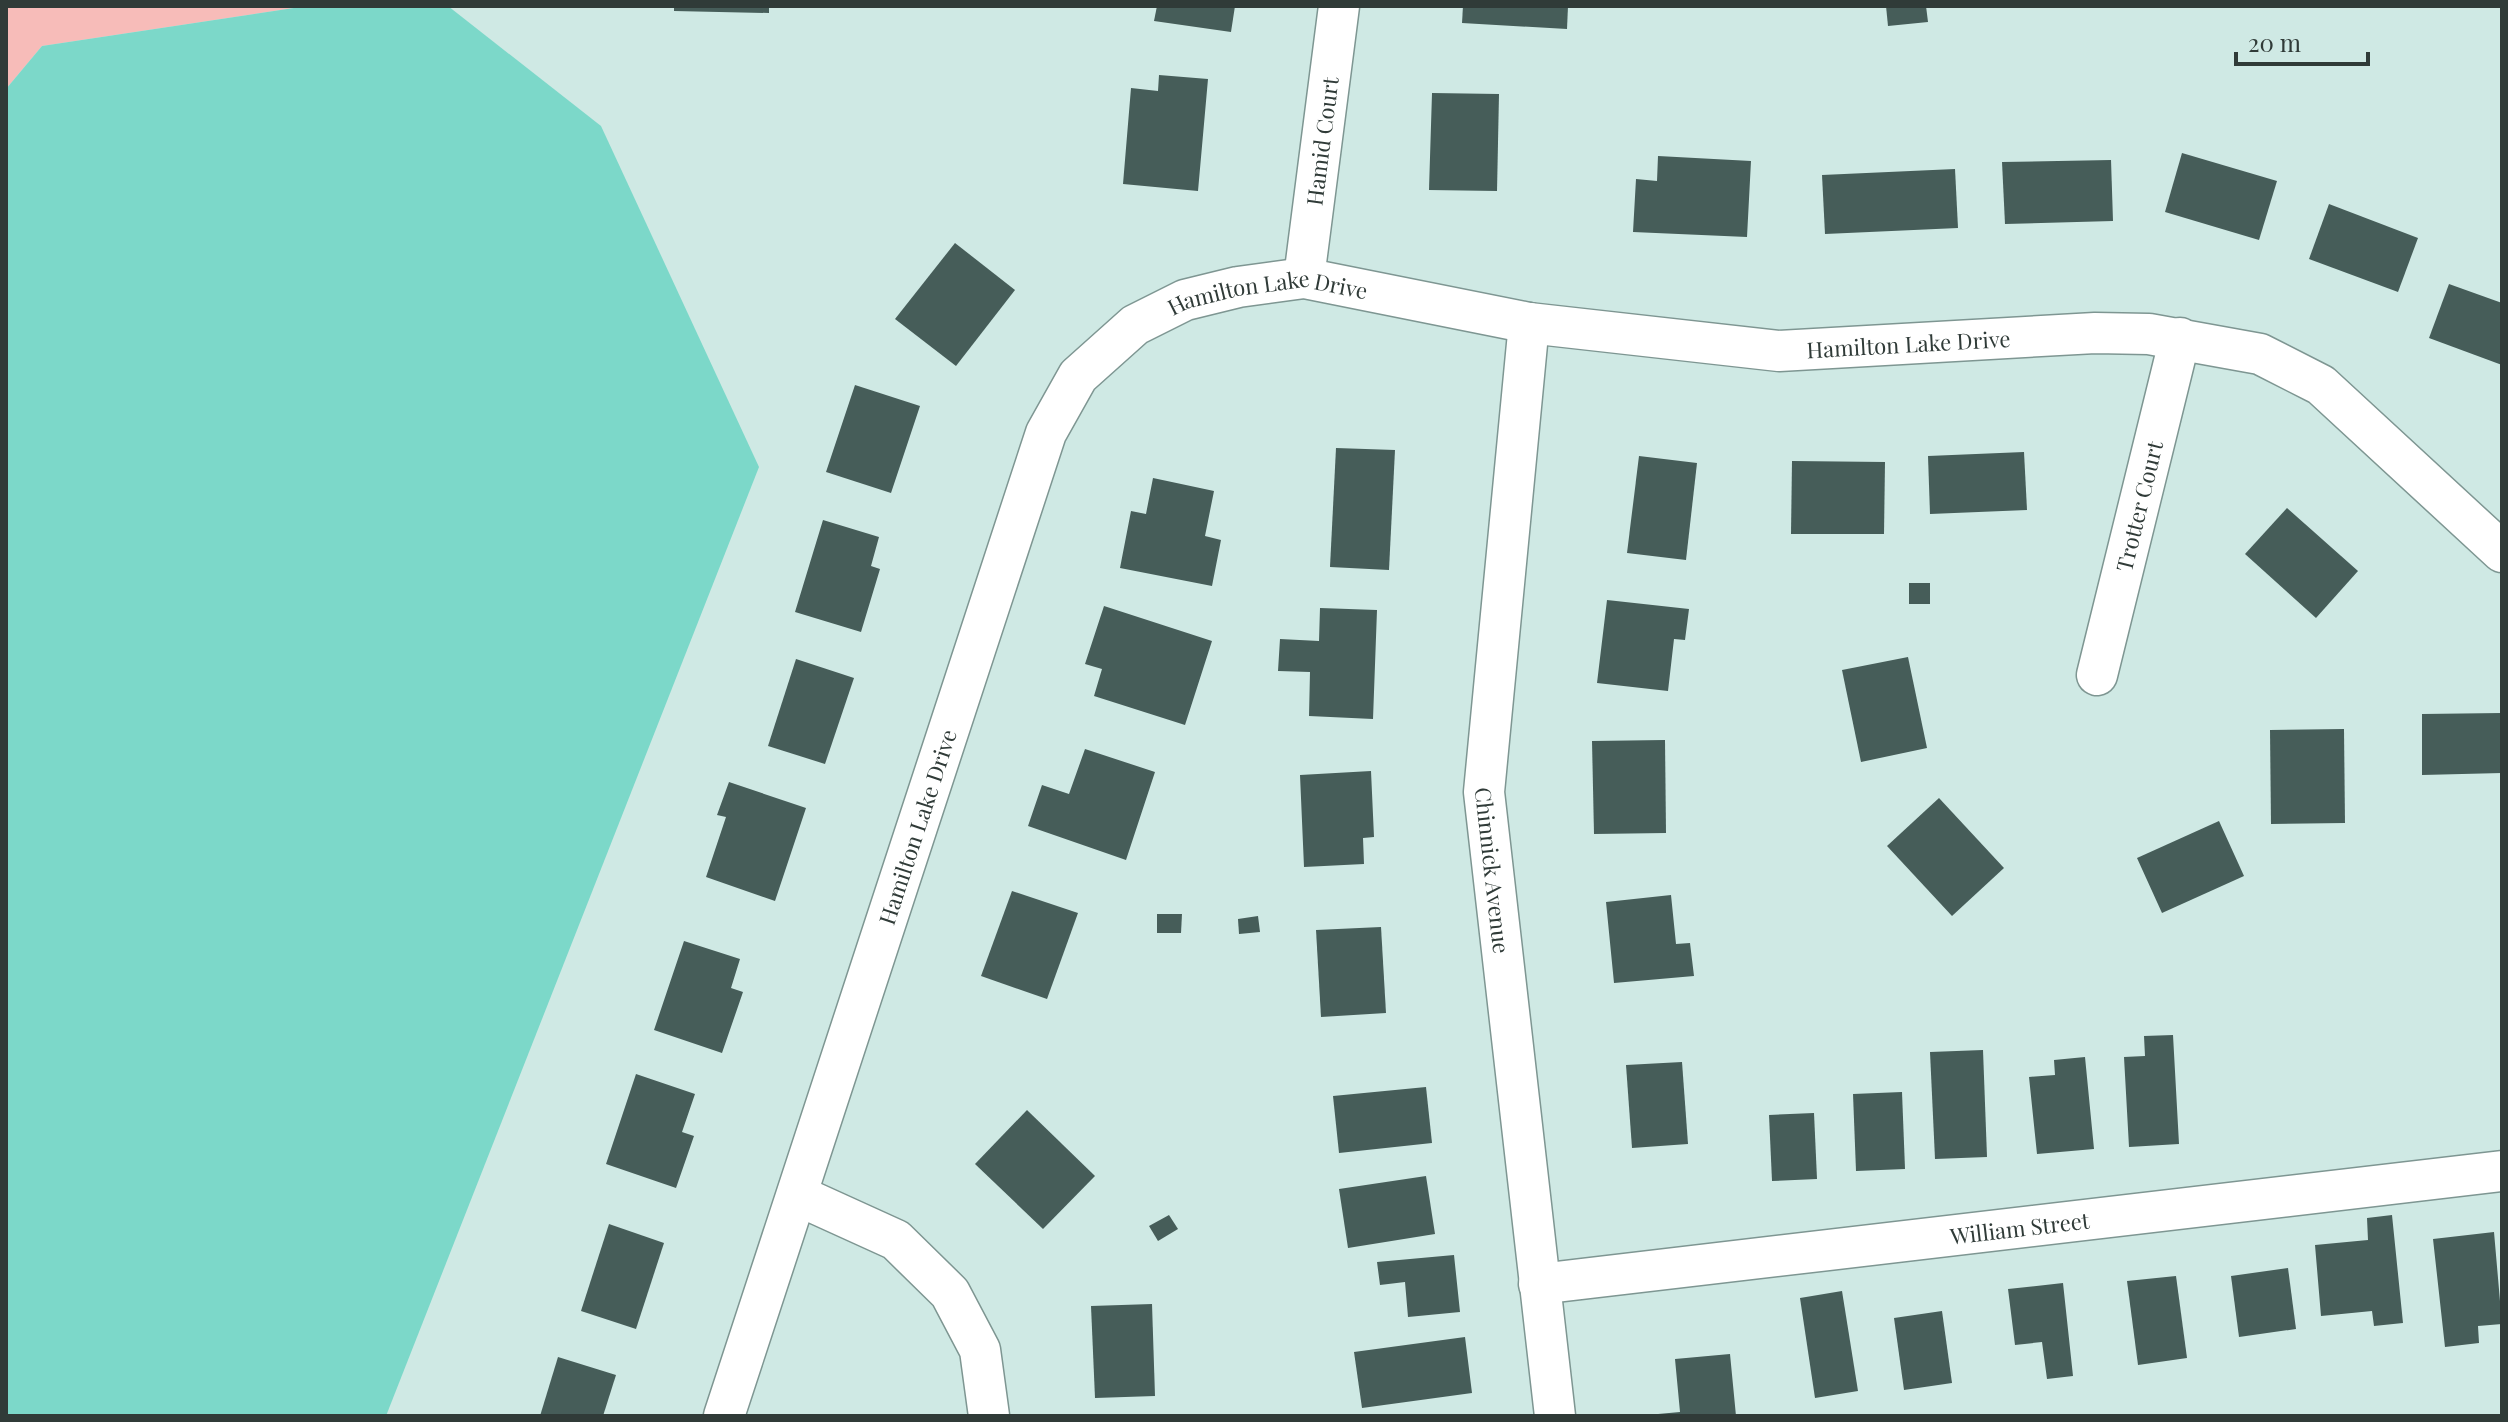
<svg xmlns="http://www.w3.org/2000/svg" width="2508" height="1422" font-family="'Playfair Display',serif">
<rect width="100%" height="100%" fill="#cfe9e4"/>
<polygon fill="#f7bcb9" points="6,6 307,6 42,46 6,89"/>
<polygon fill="#7cd8c9" points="307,6 448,6 601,126 759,467 386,1416 6,1416 6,89 42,46"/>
<g fill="#465d59">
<polygon points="674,6 769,6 769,13 674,11"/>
<polygon points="1157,6 1235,6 1231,32 1154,21"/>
<polygon points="1463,6 1568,6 1567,29 1462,23"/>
<polygon points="1886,6 1926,6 1928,22 1888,26"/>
<polygon points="1159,75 1208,79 1198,191 1123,184 1131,88 1158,91"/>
<polygon points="1432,93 1499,94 1497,191 1429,190"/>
<polygon points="2182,153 2277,181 2259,240 2165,212"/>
<polygon points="1658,156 1751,161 1747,237 1633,232 1636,179 1657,181"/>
<polygon points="2111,160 2113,221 2005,224 2002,162"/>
<polygon points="1955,169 1958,228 1825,234 1822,175"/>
<polygon points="2329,204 2418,238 2398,292 2309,259"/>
<polygon points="955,243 1015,290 956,366 895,319"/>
<polygon points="2449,284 2502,303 2502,365 2429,338"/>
<polygon points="855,385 920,406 891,493 826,472"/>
<polygon points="1336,448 1395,450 1389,570 1330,567"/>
<polygon points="2024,452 2027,510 1930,514 1928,456"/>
<polygon points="1639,456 1697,463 1686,560 1627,553"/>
<polygon points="1792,461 1885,462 1884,534 1791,534"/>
<polygon points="1153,478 1214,491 1205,536 1221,540 1212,586 1120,568 1131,511 1146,514"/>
<polygon points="2287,508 2358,571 2316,618 2245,554"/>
<polygon points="823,520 879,537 871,566 880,569 861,632 795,612"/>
<rect x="1909" y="583" width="21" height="21"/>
<polygon points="1607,600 1689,609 1685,640 1674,639 1668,691 1597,683"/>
<polygon points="1104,606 1212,641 1185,725 1094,696 1102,669 1085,664"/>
<polygon points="1320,608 1377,610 1373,719 1309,716 1310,672 1278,671 1280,639 1319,641"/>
<polygon points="1908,657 1927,748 1861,762 1842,670"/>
<polygon points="796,659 854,678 825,764 768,746"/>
<polygon points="2502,713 2502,773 2422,775 2422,714"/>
<polygon points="2344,729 2345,823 2271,824 2270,730"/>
<polygon points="1665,740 1666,833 1594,834 1592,741"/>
<polygon points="1085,749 1155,772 1126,860 1028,826 1042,785 1069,794"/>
<polygon points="1371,771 1374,837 1363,838 1364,864 1304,867 1300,775"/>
<polygon points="729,782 806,808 775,901 706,877 726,817 717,815"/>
<polygon points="1939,798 2004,868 1952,916 1887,846"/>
<polygon points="2219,821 2244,876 2162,913 2137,858"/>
<polygon points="1012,891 1078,913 1047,999 981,976"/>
<polygon points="1671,895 1676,944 1690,943 1694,976 1614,983 1606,902"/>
<polygon points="1157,914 1182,914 1181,933 1157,933"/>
<polygon points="1258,916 1260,932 1239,934 1238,919"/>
<polygon points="1381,927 1386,1013 1321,1017 1316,930"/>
<polygon points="684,941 740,959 731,988 743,992 722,1053 654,1030"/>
<polygon points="2173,1035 2179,1144 2129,1147 2124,1057 2145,1056 2144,1036"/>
<polygon points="1983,1050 1987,1157 1935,1159 1930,1052"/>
<polygon points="2085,1057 2094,1149 2037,1154 2029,1077 2055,1075 2054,1060"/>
<polygon points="1682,1062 1688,1144 1632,1148 1626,1065"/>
<polygon points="636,1074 695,1094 682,1132 694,1136 676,1188 606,1164"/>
<polygon points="1426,1087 1432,1143 1339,1153 1333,1096"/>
<polygon points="1902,1092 1905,1169 1856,1171 1853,1094"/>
<polygon points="1027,1110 1095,1176 1043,1229 975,1164"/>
<polygon points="1814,1113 1817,1179 1772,1181 1769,1115"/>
<polygon points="1426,1176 1435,1234 1348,1248 1339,1189"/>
<polygon points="1169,1215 1178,1229 1158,1241 1149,1226"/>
<polygon points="2392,1215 2403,1323 2374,1326 2372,1311 2321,1316 2315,1245 2368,1240 2367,1218"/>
<polygon points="609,1224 664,1243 636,1329 581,1311"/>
<polygon points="2494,1232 2502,1324 2478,1326 2479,1343 2445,1347 2433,1239"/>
<polygon points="1454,1255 1460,1312 1408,1317 1405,1282 1380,1285 1377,1262"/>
<polygon points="2288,1268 2296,1329 2239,1337 2231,1276"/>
<polygon points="2176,1276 2187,1358 2138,1365 2127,1281"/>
<polygon points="2063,1283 2073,1376 2047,1379 2042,1342 2015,1345 2008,1289"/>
<polygon points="1842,1291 1858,1391 1815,1398 1800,1298"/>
<polygon points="1152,1304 1155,1396 1095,1398 1091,1306"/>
<polygon points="1942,1311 1952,1383 1904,1390 1894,1318"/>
<polygon points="1465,1337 1472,1393 1362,1408 1354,1352"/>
<polygon points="1730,1354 1736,1416 1659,1416 1658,1414 1680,1412 1675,1359"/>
<polygon points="558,1357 616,1375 603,1416 540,1416"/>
</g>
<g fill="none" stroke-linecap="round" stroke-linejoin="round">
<g stroke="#7e9692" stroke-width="43">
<g id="street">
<path id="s1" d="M1304,278L1339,6"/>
<path id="s2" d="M1529,323L1484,792L1555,1416"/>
<path id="s3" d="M2097,675L2180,338"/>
<polyline points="797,1195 896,1240 950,1293 980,1350 989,1416"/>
<path id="s4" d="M1539,1284L2502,1171"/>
<path id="s5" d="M724,1416L1046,433L1078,376L1135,325L1185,300L1238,287L1304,278L1529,323L1779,351L2095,333L2149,334L2260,354L2321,385L2502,552"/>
</g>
</g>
<use href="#street" stroke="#fff" stroke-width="40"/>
</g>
<g text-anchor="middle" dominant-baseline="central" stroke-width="8" stroke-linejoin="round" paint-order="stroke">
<g font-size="22" fill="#303b38" stroke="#cfe9e4">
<text stroke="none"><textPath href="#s1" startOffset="138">Hamid Court</textPath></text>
<text stroke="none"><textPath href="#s5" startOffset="1316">Hamilton Lake Drive</textPath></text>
<text stroke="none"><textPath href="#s5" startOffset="1964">Hamilton Lake Drive</textPath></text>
<text stroke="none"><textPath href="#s3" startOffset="174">Trotter Court</textPath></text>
<text stroke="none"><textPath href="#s5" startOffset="620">Hamilton Lake Drive</textPath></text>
<text stroke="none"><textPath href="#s2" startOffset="550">Chinnick Avenue</textPath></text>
<text stroke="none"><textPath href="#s4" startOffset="484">William Street</textPath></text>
</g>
</g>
<rect width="2508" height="1422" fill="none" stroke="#303b38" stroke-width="16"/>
<path d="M2236 52v12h132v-12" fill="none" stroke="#303b38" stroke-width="4"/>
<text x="2248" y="52" font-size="24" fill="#303b38" stroke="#cfe9e4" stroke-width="6" paint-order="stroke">20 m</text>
</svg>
